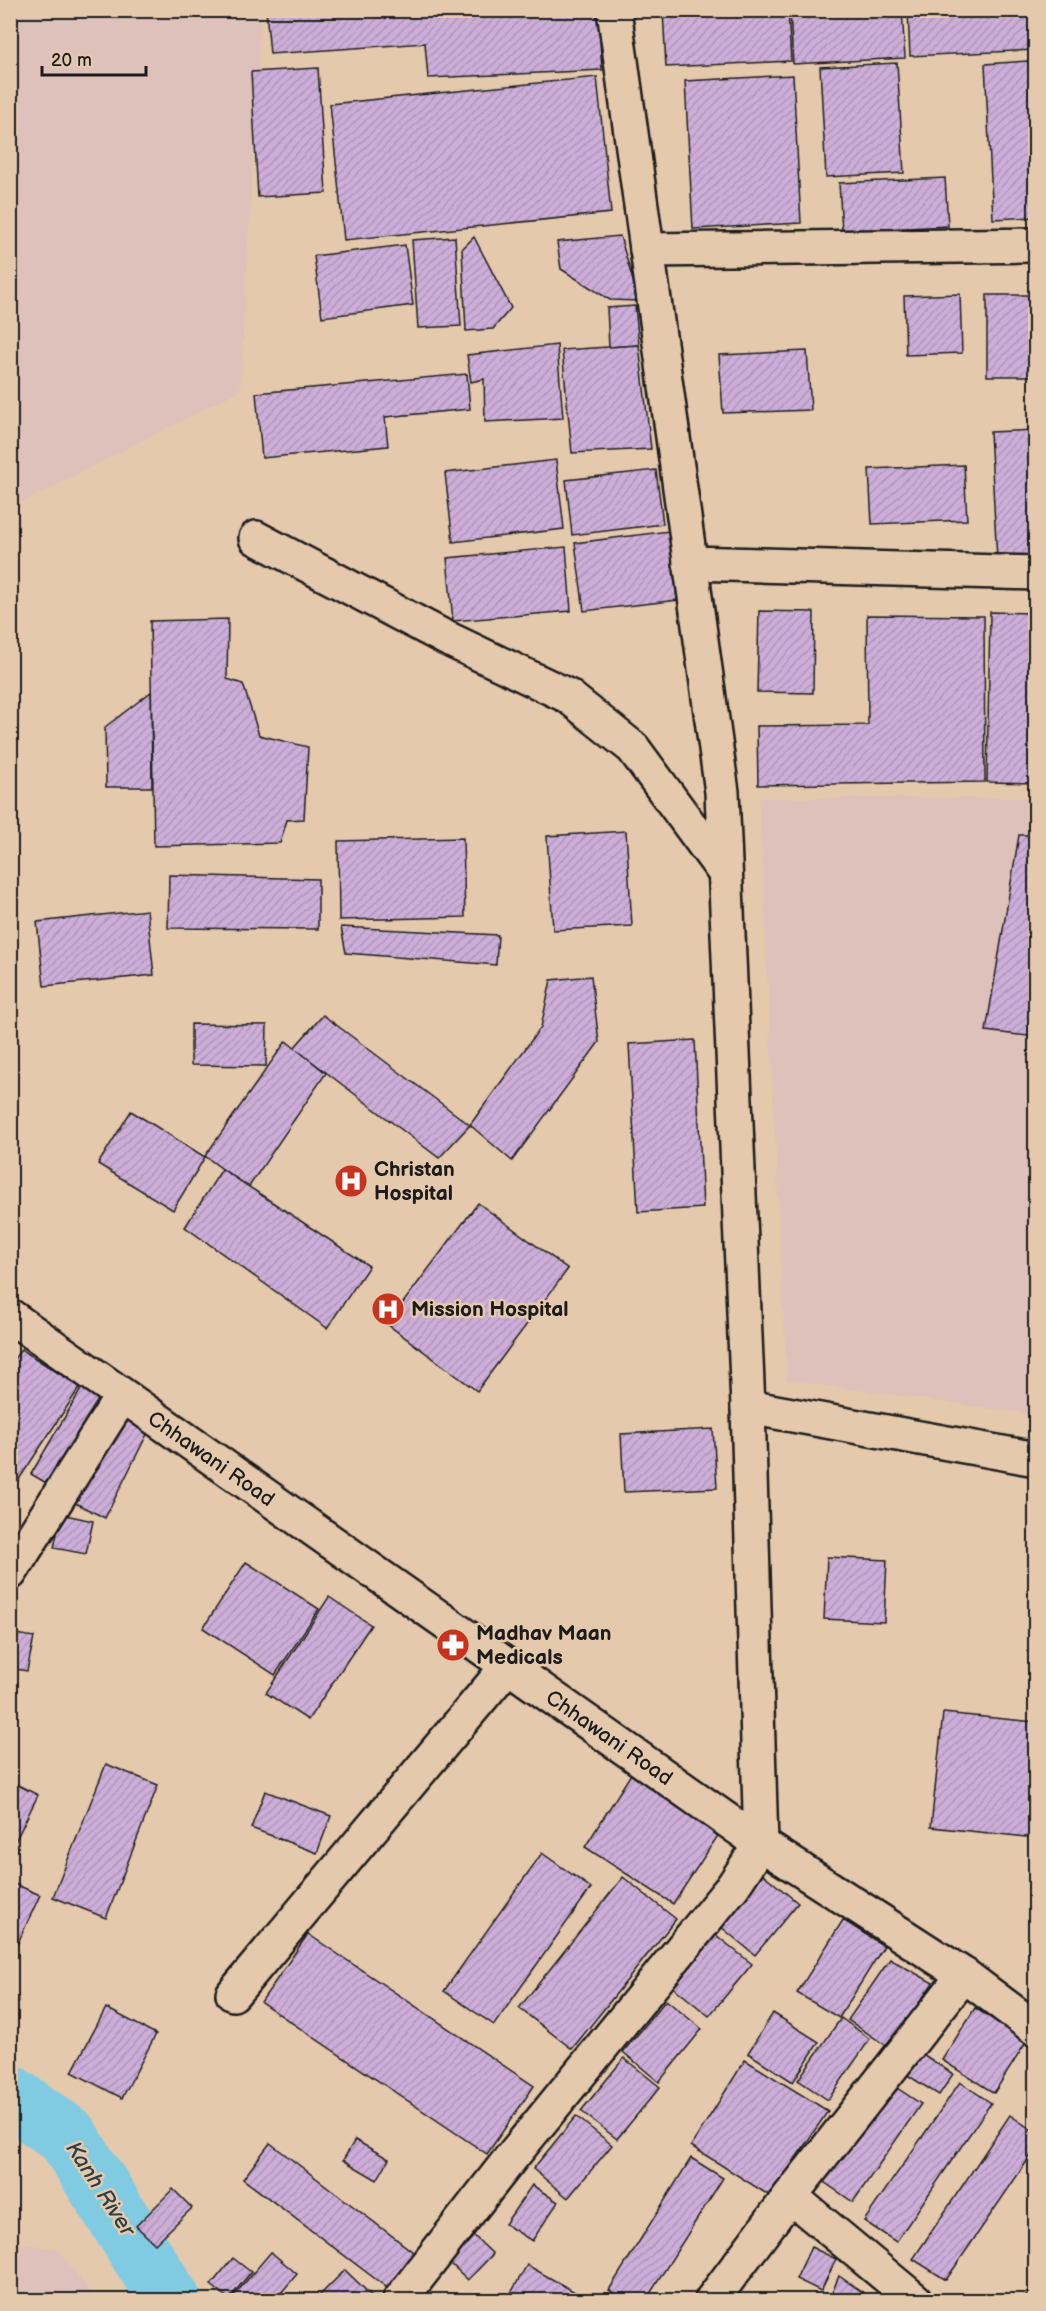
<svg xmlns="http://www.w3.org/2000/svg" width="1046" height="2311" font-family="'Balsamiq Sans',sans-serif">
<defs>
<pattern id="building-hatch" width="6" height="6" patternUnits="userSpaceOnUse" patternTransform="scale(1.5)"><rect width="6" height="6" fill="#cdaed9"/><path d="M-1 1l2-2M0 6l6-6M5 7l2-2" fill="none" stroke="#af95ba"/></pattern>
</defs>
<rect width="100%" height="100%" fill="#e4c9ac"/>
<filter id="ink" filterUnits="userSpaceOnUse"><feTurbulence type="fractalNoise" baseFrequency=".0167" numOctaves="2"/><feDisplacementMap in="SourceGraphic" scale="12" xChannelSelector="R" yChannelSelector="G"/><feConvolveMatrix kernelMatrix="1 2 1 2 8 2 1 2 1" color-interpolation-filters="sRGB"/></filter>
<g filter="url(#ink)">
<g fill="#ddc1ba">
<polygon points="11,11 261,11 240,390 11,508"/>
<polygon points="759,798 1035,798 1035,1415 787,1380"/>
<polygon points="10,2241 59,2250 95,2300 11,2300"/>
</g>
<g fill="none" stroke-linecap="round" stroke-linejoin="round">
<polyline stroke="#81cbe2" stroke-width="62" points="10,2096 67,2136 170,2300"/>
</g>
<g fill="url(#building-hatch)" stroke="#1c1c1c" stroke-width="1.5">
<polygon points="266,10 598,10 602,70 428,78 425,43 270,54"/>
<polygon points="663,10 788,10 791,61 666,67"/>
<polygon points="790,10 902,10 905,58 793,64"/>
<polygon points="908,10 1031,10 1033,50 910,56"/>
<polygon points="1028,61 1036,61 1036,217 993,219 985,64"/>
<polygon points="897,63 904,173 826,177 820,67"/>
<polygon points="318,68 326,193 258,197 251,72"/>
<polygon points="793,75 801,223 693,229 685,81"/>
<polygon points="597,77 611,213 344,240 330,104"/>
<polygon points="945,178 948,226 842,231 839,183"/>
<polygon points="620,236 639,301 610,300 561,269 557,242"/>
<polygon points="455,237 461,326 418,328 412,240"/>
<polygon points="474,237 511,308 493,329 466,331 462,249"/>
<polygon points="405,245 413,305 322,317 314,256"/>
<polygon points="960,294 962,353 906,355 904,296"/>
<rect x="987" y="295" width="49" height="81"/>
<polygon points="635,306 639,345 609,347 607,308"/>
<polygon points="557,345 563,418 485,422 484,379 471,382 467,355"/>
<polygon points="639,345 651,449 572,453 562,350"/>
<polygon points="807,351 811,410 723,413 719,355"/>
<polygon points="467,374 470,409 385,417 388,446 262,458 256,393"/>
<polygon points="1036,430 1036,558 997,560 990,432"/>
<polygon points="556,460 564,529 453,542 445,473"/>
<polygon points="964,465 967,520 872,524 869,469"/>
<polygon points="656,470 663,524 572,535 566,480"/>
<polygon points="669,531 678,600 584,611 575,543"/>
<polygon points="566,547 571,611 453,621 447,558"/>
<polygon points="759,611 814,612 813,693 757,692"/>
<polygon points="990,612 1036,613 1036,783 987,782"/>
<polygon points="867,615 984,616 985,782 758,785 757,726 868,725"/>
<polygon points="228,619 227,679 243,684 259,735 308,747 304,819 287,820 280,843 154,846 150,621"/>
<polygon points="151,692 152,787 106,787 105,727"/>
<polygon points="626,831 632,926 553,930 547,836"/>
<polygon points="1019,835 1036,835 1036,1037 986,1031"/>
<polygon points="463,838 465,917 339,920 338,841"/>
<polygon points="169,875 318,879 318,929 168,928"/>
<polygon points="147,910 154,975 44,986 37,922"/>
<polygon points="341,927 498,935 496,965 346,953"/>
<polygon points="591,976 599,1042 512,1161 470,1125 541,1027 551,980"/>
<polygon points="323,1015 470,1125 439,1158 294,1048"/>
<polygon points="191,1024 267,1025 266,1066 191,1065"/>
<polygon points="695,1040 703,1208 638,1212 629,1044"/>
<polygon points="286,1041 326,1073 248,1188 205,1156"/>
<polygon points="131,1111 205,1157 173,1210 98,1164"/>
<polygon points="222,1169 369,1266 327,1328 185,1227"/>
<polygon points="478,1203 568,1269 477,1391 387,1324"/>
<polygon points="21,1349 80,1387 10,1493 10,1365"/>
<polygon points="83,1386 109,1402 58,1490 31,1474"/>
<polygon points="117,1410 151,1426 105,1518 71,1501"/>
<polygon points="713,1429 717,1488 624,1492 621,1434"/>
<polygon points="61,1514 93,1521 86,1554 54,1548"/>
<polygon points="827,1557 887,1560 884,1622 824,1619"/>
<polygon points="246,1562 319,1609 275,1675 203,1628"/>
<polygon points="329,1597 371,1625 308,1720 266,1693"/>
<polygon points="10,1633 34,1637 27,1671 10,1668"/>
<polygon points="943,1713 1036,1722 1036,1838 931,1827"/>
<polygon points="106,1764 158,1785 106,1918 53,1897"/>
<polygon points="631,1774 721,1831 673,1904 585,1847"/>
<polygon points="10,1781 38,1795 10,1852"/>
<polygon points="265,1791 331,1816 317,1853 251,1828"/>
<polygon points="542,1853 591,1888 494,2025 444,1991"/>
<polygon points="763,1874 798,1903 755,1955 720,1926"/>
<polygon points="623,1877 676,1919 572,2049 519,2008"/>
<polygon points="10,1882 40,1895 10,1960"/>
<polygon points="843,1920 884,1946 839,2018 797,1993"/>
<polygon points="308,1934 534,2086 487,2154 261,2002"/>
<polygon points="716,1935 752,1964 709,2016 673,1987"/>
<polygon points="890,1959 933,1983 888,2047 848,2020"/>
<polygon points="666,2000 702,2029 659,2082 623,2052"/>
<polygon points="106,2008 156,2034 122,2098 72,2072"/>
<polygon points="975,2008 1027,2041 994,2093 942,2060"/>
<polygon points="773,2013 819,2042 793,2082 748,2053"/>
<polygon points="841,2018 870,2039 828,2100 798,2080"/>
<polygon points="918,2051 953,2074 939,2095 904,2073"/>
<polygon points="624,2058 660,2087 617,2139 581,2111"/>
<polygon points="745,2060 828,2111 770,2196 691,2146"/>
<polygon points="888,2082 921,2104 853,2202 821,2180"/>
<polygon points="960,2082 991,2103 896,2242 864,2221"/>
<polygon points="1010,2115 1036,2133 1036,2148 946,2280 913,2259"/>
<polygon points="576,2116 612,2145 568,2198 533,2169"/>
<polygon points="355,2140 389,2159 377,2180 343,2160"/>
<polygon points="270,2143 421,2258 394,2293 243,2179"/>
<polygon points="691,2158 723,2178 646,2300 625,2300 609,2290"/>
<polygon points="532,2185 558,2202 532,2241 505,2224"/>
<polygon points="173,2189 192,2208 155,2244 136,2226"/>
<polygon points="474,2236 493,2254 468,2280 449,2262"/>
<polygon points="811,2247 836,2259 821,2291 796,2279"/>
<polygon points="271,2252 297,2274 275,2300 230,2300"/>
<polygon points="233,2258 251,2272 229,2299 211,2285"/>
<polygon points="527,2265 589,2300 507,2300"/>
<polygon points="345,2270 376,2300 315,2300"/>
<polygon points="839,2276 874,2300 829,2300"/>
<polygon points="1036,2283 1036,2300 1023,2300"/>
</g>
<g fill="none" stroke-linecap="round" stroke-linejoin="round">
<g stroke="#1c1c1c" stroke-width="38">
<g id="minor">
<polyline points="647,250 1036,245"/>
<polyline points="256,538 444,637 568,696 633,748 725,873"/>
<polyline points="690,563 1036,573"/>
<polyline points="10,1316 761,1844 964,1975 1036,2029"/>
<polyline points="748,1407 1036,1459"/>
<polyline points="10,1573 122,1396"/>
<polyline points="233,1994 507,1667"/>
<polyline points="790,2196 915,2300"/>
<polyline points="400,2300 510,2159 733,1886 761,1844 748,1407 722,792 614,10"/>
<polyline points="712,2300 790,2196 964,1975"/>
</g>
</g>
<use href="#minor" stroke="#e4c9ac" stroke-width="33"/>
</g>
</g>
<defs>
<g id="hospital-disc" transform="scale(1.725)"><circle r="9.5" fill="#c8321e" stroke="#e4c9ac"/><path d="M-5-5h3v3.5h4V-5h3V5h-3V1.5h-4V5h-3Z" fill="#fff"/></g>
<g id="pharmacy-disc" transform="scale(1.725)"><circle r="9.5" fill="#c8321e" stroke="#e4c9ac"/><path d="M-2-6h4v4h4v4h-4v4h-4v-4h-4v-4h4Z" fill="#fff"/></g>
</defs>
<g fill-rule="evenodd">
<use href="#hospital-disc" x="351" y="1181"/>
<use href="#hospital-disc" x="388" y="1309"/>
<use href="#pharmacy-disc" x="453" y="1645"/>
</g>
<g text-anchor="middle" dominant-baseline="central" stroke-width="5" stroke-linejoin="round" paint-order="stroke">
<g font-size="21" font-weight="bold" fill="#1c1c1c" stroke="#e4c9ac" text-anchor="start">
<text x="374" y="1169">Christan<tspan x="374" dy="24">Hospital</tspan></text>
<text x="411" y="1309">Mission Hospital</text>
<text x="476" y="1633">Madhav Maan<tspan x="476" dy="24">Medicals</tspan></text>
</g>
<g font-size="21" fill="#1c1c1c" stroke="#e4c9ac">
<text transform="translate(211 1459) rotate(35)">Chhawani Road</text>
<text transform="translate(609 1738) rotate(35)">Chhawani Road</text>
</g>
<g font-size="22" font-style="italic" fill="#303f44" stroke="#e4c9ac">
<text transform="translate(100 2189) rotate(57)">Kanh River</text>
</g>
</g>
<rect width="1046" height="2311" fill="none" stroke="#e4c9ac" stroke-width="36"/>
<rect x="18" y="18" width="1010" height="2275" fill="none" stroke="#1c1c1c" stroke-width="2" filter="url(#ink)"/>
<path d="M42 66v9h104v-9" fill="none" stroke="#1c1c1c" stroke-width="3"/>
<text x="51" y="66" font-size="18" fill="#1c1c1c" stroke="#e4c9ac" stroke-width="4.5" paint-order="stroke">20 m</text>
</svg>
